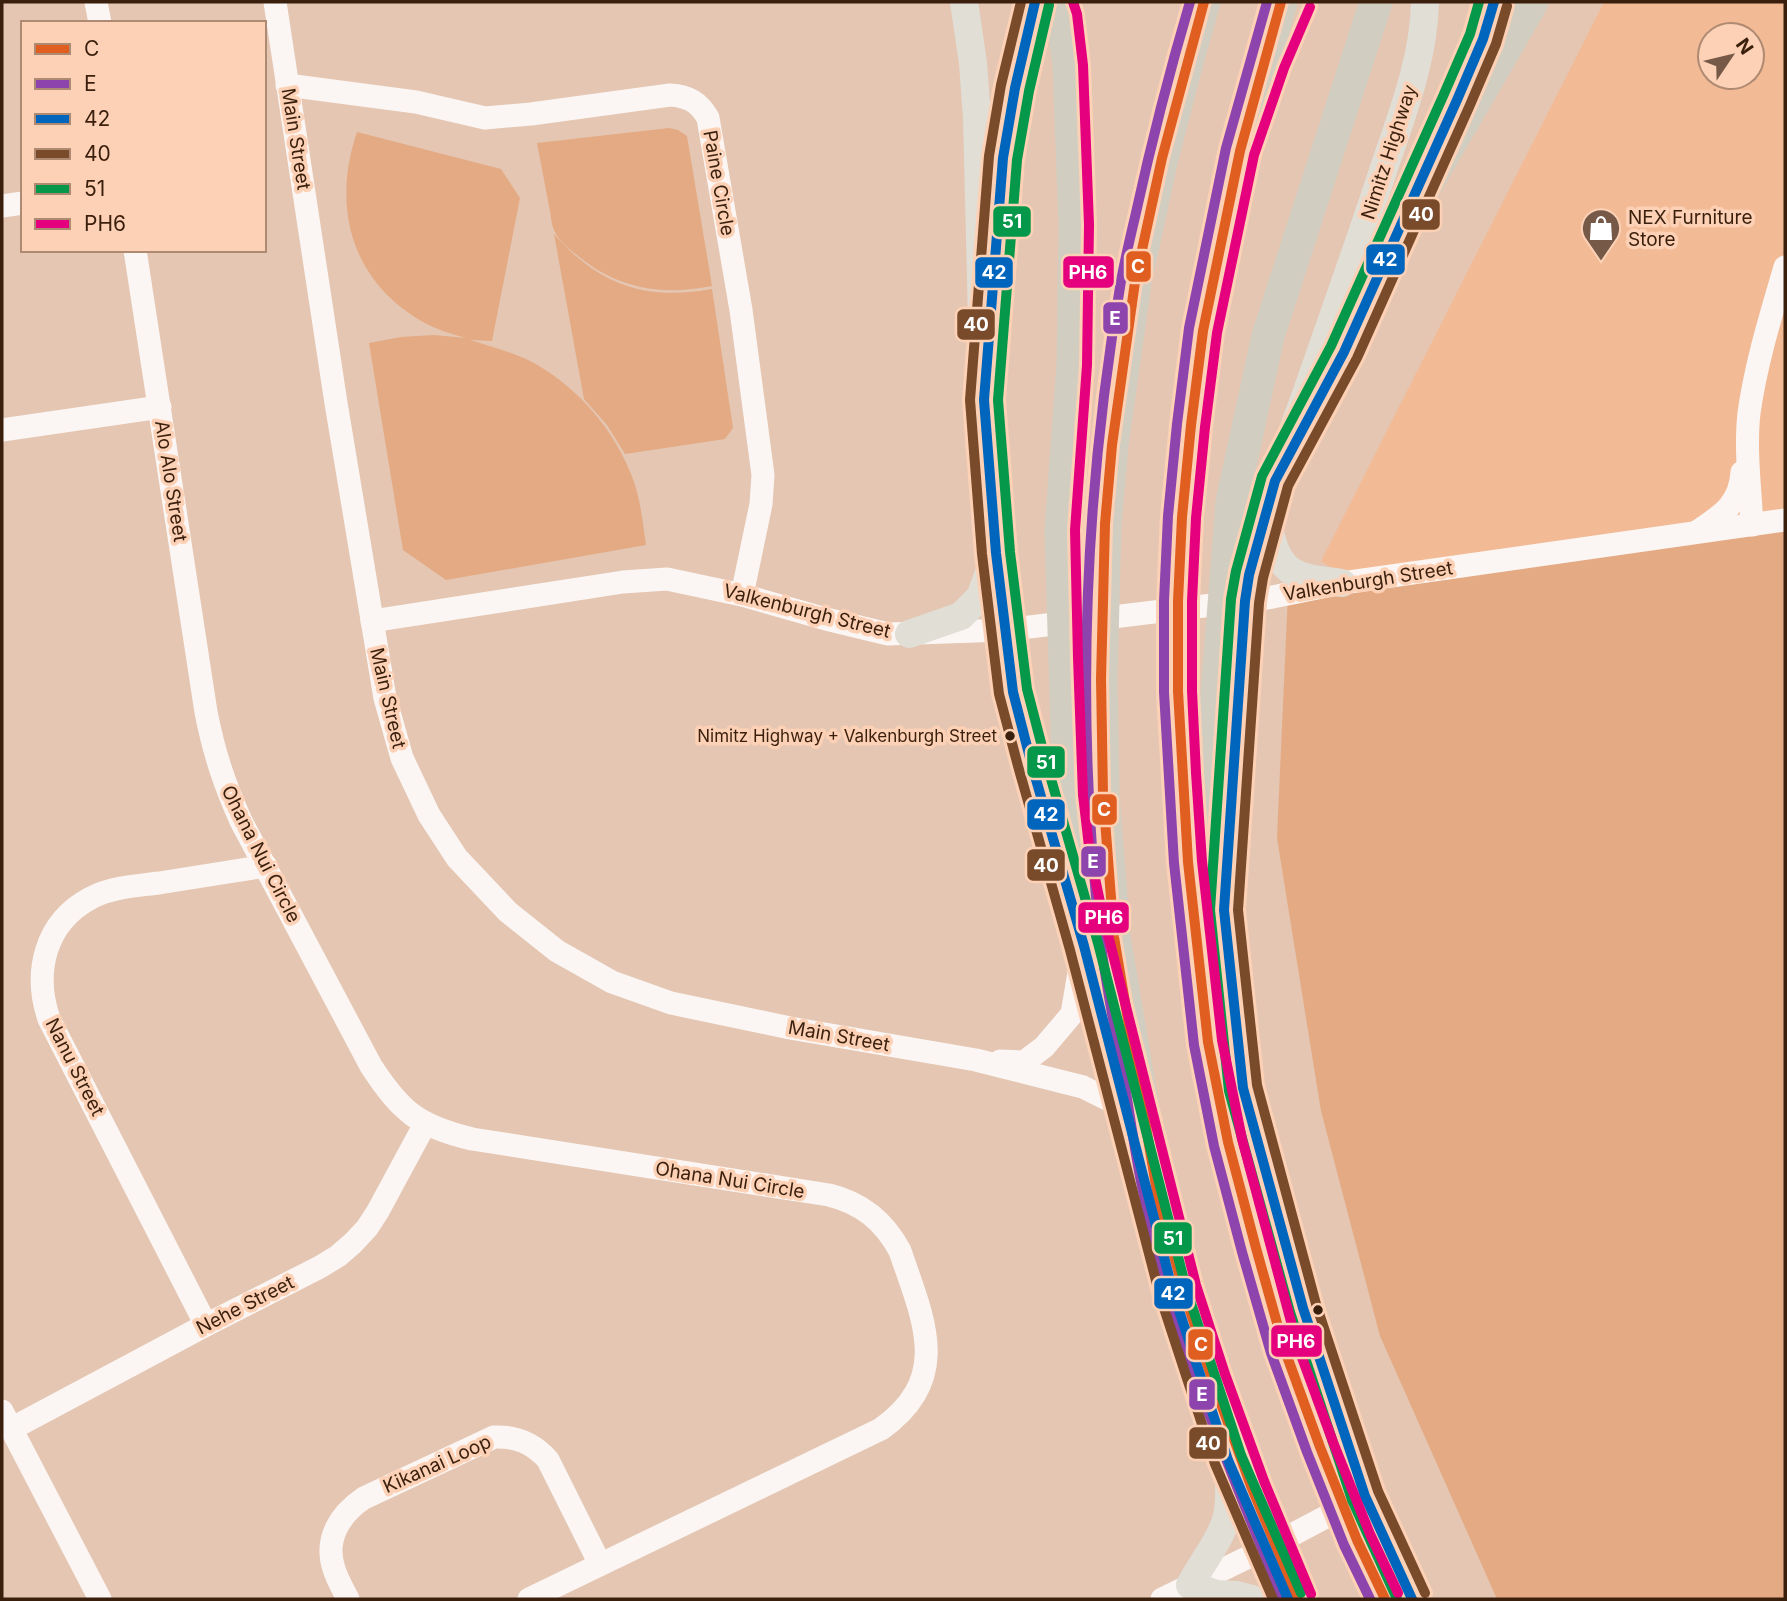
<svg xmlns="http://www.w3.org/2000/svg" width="1787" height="1601" font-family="Inter,sans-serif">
<rect width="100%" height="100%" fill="#e4c6b2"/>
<path fill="#f2ba95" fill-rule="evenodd" d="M1604,2H1785V513L1347,578L1321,561ZM1710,35H1752V77H1710Z"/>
<g fill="#e4aa83">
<path d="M669,128L678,130L687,136L712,286C662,296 617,289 577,255C569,249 559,241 555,232C551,225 551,214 549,206C545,185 541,164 537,143Z"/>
<path d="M357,132L501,169L520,198L492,341L470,340C489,346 508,351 526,359C575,383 616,430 634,482C641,503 643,524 646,545L446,580L403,550L369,343L401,337L434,335L466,338C452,334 438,330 425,323C352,283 331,208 357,132Z"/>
<path d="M554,234C599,285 645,301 712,289L733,428L725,439L625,454L607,425L584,399Z"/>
<polygon points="1785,519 1785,1599 1497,1599 1380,1336 1321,1111 1277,838 1288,594"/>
</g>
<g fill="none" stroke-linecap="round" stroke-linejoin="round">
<g stroke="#fbf6f3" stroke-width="23">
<polyline points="96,2 100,23"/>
<polyline points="275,2 336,403 385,698 402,758 429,815 457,858 508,912 557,951 612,982 671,1003 790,1028 976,1060 1083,1087 1125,1108"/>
<path d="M287,85L416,102L485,118L531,114L670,95C688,96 699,102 708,118L741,310L763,475L761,504L742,595"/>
<polyline points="2,206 23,203"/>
<path d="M135,250L206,712C214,753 224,783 241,821L371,1066C401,1112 418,1126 472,1139L829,1195C862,1203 884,1221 900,1251C923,1319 953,1378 881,1429L529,1599"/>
<polyline points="2,430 160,407"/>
<path d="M1752,525C1750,488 1745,449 1749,413C1756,363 1771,315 1785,267"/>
<path d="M1698,531C1722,515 1740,504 1742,472"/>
<polyline points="372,621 623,582 667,579 742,595 826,619 888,634 1005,630 1262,599 1342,583 1785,520"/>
<polyline points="1000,1061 1024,1062 1044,1047 1072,1014 1083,949"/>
<path d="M206,1325L49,1019C33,972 45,922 91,898C112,887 136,886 159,883C195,877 230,872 266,866"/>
<polyline points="2,1411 100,1599"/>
<polyline points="11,1429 206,1325 320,1267 338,1256 353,1243 367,1228 378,1211 425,1124"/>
<path d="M348,1599C343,1589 337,1579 334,1569C324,1539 340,1514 364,1498L494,1437C516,1436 533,1443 548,1460L600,1564"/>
<polyline points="1162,1599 1267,1548 1356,1501"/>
</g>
<g stroke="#e1ded6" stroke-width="28">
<polyline points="964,2 973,63 977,118 984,400 996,553 1013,692 1031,762 1084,946 1138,1159"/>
<polyline points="1446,125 1483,39 1494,2"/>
<polyline points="995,251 1003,158 1015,88 1035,2"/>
<polyline points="1318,401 1344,352 1401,222"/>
<path d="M1267,515C1270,536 1275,566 1299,575C1312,580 1328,581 1342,583"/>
<polyline points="909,634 961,616 980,597 994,559"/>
<path d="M1228,1460C1229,1479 1231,1498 1227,1516C1222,1538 1201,1564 1190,1585L1217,1594L1237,1595L1252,1599"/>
<path d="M1412,1599L1365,1496L1303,1308L1243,1088L1224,910L1245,601C1255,531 1281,463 1305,397C1331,322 1358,247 1383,171C1401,117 1424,60 1425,2"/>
</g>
<g stroke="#d1cec1" stroke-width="33">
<polyline points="1059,2 1063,16 1069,66 1075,225 1073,364 1061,530 1069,796 1076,857 1100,965"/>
<polyline points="1204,2 1188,58 1162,158 1135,282 1112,445 1105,524 1101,679 1103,794 1114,937 1157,1192 1183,1289 1212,1379 1251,1486 1298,1599"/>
<polyline points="1281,2 1240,151 1203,331 1191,425 1182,517 1178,601 1178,691 1188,862 1208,1042 1228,1142 1256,1248 1284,1348 1320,1447 1357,1540 1385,1599"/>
<polyline points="1392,243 1532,2"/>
<polyline points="1207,879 1213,746 1232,502 1268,336 1376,2"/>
</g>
<g stroke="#fdd1b6" stroke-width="16">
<g id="bus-1">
<polyline points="1204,2 1162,158 1135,282 1112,445 1105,524 1101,679 1103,794 1114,937 1157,1192 1183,1289 1212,1379 1251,1486 1298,1599"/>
<polyline points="1281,2 1240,151 1203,331 1191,425 1182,517 1178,601 1178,691 1188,862 1208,1042 1228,1142 1256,1248 1284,1348 1320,1447 1357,1540 1385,1599"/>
</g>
</g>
<g stroke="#fdd1b6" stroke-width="16">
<g id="bus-2">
<path d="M1190,2C1169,73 1151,144 1135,217C1130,238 1125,260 1121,281C1084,496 1076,719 1100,936C1105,982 1115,1028 1123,1074C1130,1114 1135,1156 1144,1196C1174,1335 1228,1468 1283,1599"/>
<polyline points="1267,2 1226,148 1189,328 1177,424 1168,516 1164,601 1164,692 1174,863 1194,1045 1214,1146 1242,1252 1271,1353 1307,1452 1344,1545 1370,1599"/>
</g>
</g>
<g stroke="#fdd1b6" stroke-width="16">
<g id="bus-3">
<polyline points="1035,2 1015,88 1003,158 984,400 996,553 1013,692 1031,762 1084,946 1173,1292 1228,1460 1288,1599"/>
<polyline points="1412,1599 1365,1496 1303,1308 1243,1088 1224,910 1245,601 1249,575 1275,481 1344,352 1457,100 1483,39 1494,2"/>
</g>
</g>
<g stroke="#fdd1b6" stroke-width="16">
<g id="bus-4">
<polyline points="1021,2 1001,85 989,156 970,400 982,554 999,694 1018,766 1070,950 1160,1296 1215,1464 1273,1599"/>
<polyline points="1425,1593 1378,1491 1316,1304 1257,1085 1238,910 1259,603 1263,578 1288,486 1357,358 1470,105 1496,44 1507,6"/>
</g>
</g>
<g stroke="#fdd1b6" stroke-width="16">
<g id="bus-5">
<polyline points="1049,5 1029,91 1017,160 998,400 1010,552 1027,689 1045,758 1098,943 1186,1288 1241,1455 1301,1593"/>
<polyline points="1397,1599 1352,1500 1290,1312 1229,1091 1210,910 1231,599 1236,571 1262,476 1331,346 1444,94 1470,34 1479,2"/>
</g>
</g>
<g stroke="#fdd1b6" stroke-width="16">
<g id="bus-6">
<polyline points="1073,2 1077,14 1083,65 1089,225 1087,365 1075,530 1078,658 1083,795 1090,855 1102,911 1196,1285 1225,1374 1264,1481 1311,1594"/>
<polyline points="1310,7 1284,68 1254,155 1217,333 1205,427 1196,518 1192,601 1192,691 1196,773 1202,861 1222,1040 1242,1139 1297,1344 1333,1442 1370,1534 1398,1593"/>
</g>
</g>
<use href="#bus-1" stroke="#e05e20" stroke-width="10"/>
<use href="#bus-2" stroke="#8e44ad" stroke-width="10"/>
<use href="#bus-3" stroke="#0065bd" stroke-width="10"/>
<use href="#bus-4" stroke="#7a4b2a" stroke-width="10"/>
<use href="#bus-5" stroke="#06984a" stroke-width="10"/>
<use href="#bus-6" stroke="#e5007d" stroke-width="10"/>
</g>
<defs>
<g id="shop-pin" transform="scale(2.0125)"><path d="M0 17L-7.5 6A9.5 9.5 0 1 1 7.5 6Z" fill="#765946" stroke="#fdd1b6"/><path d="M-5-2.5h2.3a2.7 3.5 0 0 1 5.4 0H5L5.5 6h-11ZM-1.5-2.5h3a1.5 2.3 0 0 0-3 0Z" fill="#fff"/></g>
</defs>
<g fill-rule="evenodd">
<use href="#shop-pin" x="1601" y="228"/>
</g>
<g fill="#3a1f0c" stroke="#fdd1b6" stroke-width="2.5">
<circle cx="1010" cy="736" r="6"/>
<circle cx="1318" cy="1310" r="6"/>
</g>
<g text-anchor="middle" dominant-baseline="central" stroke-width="7" stroke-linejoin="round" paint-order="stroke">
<g font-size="17" fill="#3a1f0c" stroke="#fdd1b6" text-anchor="end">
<text x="997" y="736">Nimitz Highway + Valkenburgh Street</text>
</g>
<g font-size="19" fill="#3a1f0c" stroke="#fdd1b6">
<text transform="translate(296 139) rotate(81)">Main Street</text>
<text transform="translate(1389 152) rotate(-72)">Nimitz Highway</text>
<text transform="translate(719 183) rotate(80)">Paine Circle</text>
<text transform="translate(171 481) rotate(81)">Alo Alo Street</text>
<text transform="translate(1368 581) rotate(-9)">Valkenburgh Street</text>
<text transform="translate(807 611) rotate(14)">Valkenburgh Street</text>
<text transform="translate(388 698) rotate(77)">Main Street</text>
<text transform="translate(261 854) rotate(63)">Ohana Nui Circle</text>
<text transform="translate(839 1036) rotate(10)">Main Street</text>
<text transform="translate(75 1067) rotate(63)">Nanu Street</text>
<text transform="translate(730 1180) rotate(9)">Ohana Nui Circle</text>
<text transform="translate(245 1305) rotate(-27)">Nehe Street</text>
<text transform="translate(437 1464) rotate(-24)">Kikanai Loop</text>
</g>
<g font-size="19" fill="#3a1f0c" stroke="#fdd1b6" text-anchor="start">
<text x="1628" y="217">NEX Furniture<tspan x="1628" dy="22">Store</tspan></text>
</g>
</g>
<g stroke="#fdd1b6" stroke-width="2.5">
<rect x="1401" y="198" width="40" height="33" rx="7" fill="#7a4b2a"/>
<rect x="992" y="205" width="40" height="33" rx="7" fill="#06984a"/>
<rect x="1365" y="243" width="41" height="33" rx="7" fill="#0065bd"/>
<rect x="1125" y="250" width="27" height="33" rx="7" fill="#e05e20"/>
<rect x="1062" y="255" width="53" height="34" rx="7" fill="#e5007d"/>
<rect x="974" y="256" width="40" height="33" rx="7" fill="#0065bd"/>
<rect x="1102" y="301" width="27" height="34" rx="7" fill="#8e44ad"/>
<rect x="956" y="308" width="40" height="33" rx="7" fill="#7a4b2a"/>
<rect x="1026" y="745" width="40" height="34" rx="7" fill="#06984a"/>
<rect x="1091" y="793" width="27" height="33" rx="7" fill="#e05e20"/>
<rect x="1026" y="798" width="40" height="33" rx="7" fill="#0065bd"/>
<rect x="1080" y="845" width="27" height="33" rx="7" fill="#8e44ad"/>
<rect x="1026" y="848" width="40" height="34" rx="7" fill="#7a4b2a"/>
<rect x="1077" y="901" width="53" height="33" rx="7" fill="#e5007d"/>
<rect x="1153" y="1221" width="40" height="34" rx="7" fill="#06984a"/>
<rect x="1153" y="1277" width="41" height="33" rx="7" fill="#0065bd"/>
<rect x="1270" y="1324" width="53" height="34" rx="7" fill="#e5007d"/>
<rect x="1187" y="1328" width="27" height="33" rx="7" fill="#e05e20"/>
<rect x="1188" y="1378" width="28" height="33" rx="7" fill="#8e44ad"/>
<rect x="1188" y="1426" width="40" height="34" rx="7" fill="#7a4b2a"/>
</g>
<g font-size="19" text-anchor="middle" font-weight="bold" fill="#fff">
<text x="1421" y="221">40</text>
<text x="1012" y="228">51</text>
<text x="1385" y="266">42</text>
<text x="1138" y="273">C</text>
<text x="1088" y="279">PH6</text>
<text x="994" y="279">42</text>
<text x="1115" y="325">E</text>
<text x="976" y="331">40</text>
<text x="1046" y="769">51</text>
<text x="1104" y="816">C</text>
<text x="1046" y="821">42</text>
<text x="1093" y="868">E</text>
<text x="1046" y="872">40</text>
<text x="1104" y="924">PH6</text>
<text x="1173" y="1245">51</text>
<text x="1173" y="1300">42</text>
<text x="1296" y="1348">PH6</text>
<text x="1201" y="1351">C</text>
<text x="1202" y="1401">E</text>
<text x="1208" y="1450">40</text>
</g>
<rect width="1787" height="1601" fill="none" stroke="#3a1f0c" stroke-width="7"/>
<rect x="21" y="21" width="245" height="231" fill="#fdd1b6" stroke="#af8a72" stroke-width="2"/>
<rect x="35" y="44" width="35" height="10" fill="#e05e20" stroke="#af8a72" stroke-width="2"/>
<text x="84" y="56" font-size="21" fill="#3a1f0c">C</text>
<rect x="35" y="79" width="35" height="10" fill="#8e44ad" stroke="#af8a72" stroke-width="2"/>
<text x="84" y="91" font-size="21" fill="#3a1f0c">E</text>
<rect x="35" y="114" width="35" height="10" fill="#0065bd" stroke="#af8a72" stroke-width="2"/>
<text x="84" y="126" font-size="21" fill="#3a1f0c">42</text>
<rect x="35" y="149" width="35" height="10" fill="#7a4b2a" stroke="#af8a72" stroke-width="2"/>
<text x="84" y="161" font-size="21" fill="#3a1f0c">40</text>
<rect x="35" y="184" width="35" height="10" fill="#06984a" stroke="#af8a72" stroke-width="2"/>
<text x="84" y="196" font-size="21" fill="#3a1f0c">51</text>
<rect x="35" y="219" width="35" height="10" fill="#e5007d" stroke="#af8a72" stroke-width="2"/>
<text x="84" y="231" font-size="21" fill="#3a1f0c">PH6</text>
<g transform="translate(1731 56) rotate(55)"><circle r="33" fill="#fdd1b6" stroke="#af8a72" stroke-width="2"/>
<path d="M0-5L12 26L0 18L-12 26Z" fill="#765946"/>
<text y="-10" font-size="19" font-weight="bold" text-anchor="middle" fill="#3a1f0c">N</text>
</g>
</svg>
